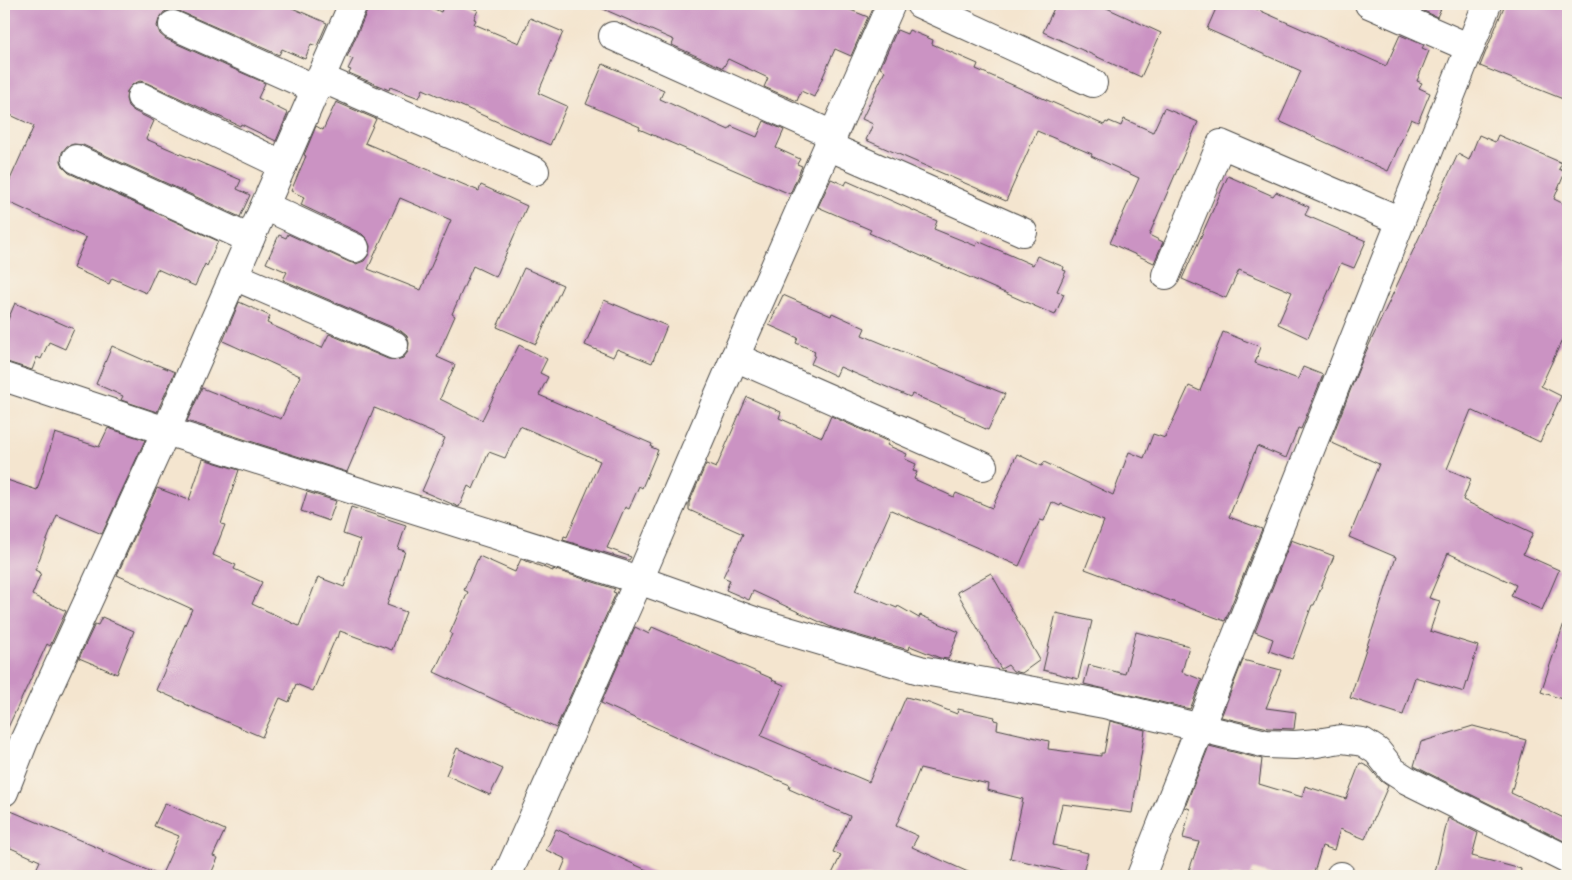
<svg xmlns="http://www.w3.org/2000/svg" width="1572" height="880" font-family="Kalam,sans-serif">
<rect width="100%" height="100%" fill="#f7f3e8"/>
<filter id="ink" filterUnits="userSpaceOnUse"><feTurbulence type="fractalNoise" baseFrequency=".02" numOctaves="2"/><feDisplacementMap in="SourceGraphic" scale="10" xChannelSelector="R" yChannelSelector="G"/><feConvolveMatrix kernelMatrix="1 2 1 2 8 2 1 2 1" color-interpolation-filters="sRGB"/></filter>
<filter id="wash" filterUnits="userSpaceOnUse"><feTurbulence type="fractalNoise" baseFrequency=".0096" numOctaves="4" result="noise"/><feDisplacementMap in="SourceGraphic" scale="20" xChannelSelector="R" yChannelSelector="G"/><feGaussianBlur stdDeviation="1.12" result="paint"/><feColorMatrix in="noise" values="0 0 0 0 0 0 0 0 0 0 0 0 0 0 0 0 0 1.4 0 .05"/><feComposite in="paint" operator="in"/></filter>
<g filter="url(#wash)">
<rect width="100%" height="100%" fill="#f4e5cf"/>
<g id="blocks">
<g fill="#cb93c3" fill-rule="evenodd">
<polygon points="4,4 283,4 327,23 317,46 311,44 305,59 282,49 279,55 179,11 172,9 164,12 159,19 157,26 160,34 166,39 265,83 258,98 288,113 276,141 241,124 240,126 147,83 140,81 133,84 127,91 126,99 128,106 134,111 154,121 146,139 241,180 237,189 250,195 240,217 83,145 74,144 67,146 62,152 61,161 64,168 69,173 218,241 207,266 205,264 195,286 157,269 146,293 112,278 109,284 73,268 86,238 4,200 4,193 34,126 4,112"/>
<polygon points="370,4 423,4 441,12 444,4 461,4 478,10 474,19 476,20 474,24 519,43 530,18 563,32 556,48 557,49 538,93 567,106 550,145 423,89 419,98 390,87 389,90 349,73 351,70 348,69 353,59 347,57"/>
<polygon points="592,4 851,4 848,9 868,17 851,56 835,49 814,97 801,91 797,101 764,87 768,78 728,59 723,68 672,45 674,40"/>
<polygon points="1056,4 1098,4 1161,33 1141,77 1043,32"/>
<polygon points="1218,4 1245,4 1386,66 1400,35 1424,45 1422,48 1429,51 1417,81 1422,83 1419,88 1430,93 1418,122 1411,119 1388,171 1279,121 1301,71 1207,29"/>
<polygon points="1414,4 1443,4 1437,17 1413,6"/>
<polygon points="1505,4 1568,4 1568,101 1480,66"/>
<polygon points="897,30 907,34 909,30 933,40 932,44 978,64 976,69 1104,125 1106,122 1108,123 1109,121 1121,126 1124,119 1153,132 1164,108 1198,122 1149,235 1163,242 1154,263 1110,243 1139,178 1091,156 1092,154 1037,131 1006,201 866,140 873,124 862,119 885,71 880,68"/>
<polygon points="603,64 664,90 660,99 729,130 731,126 757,137 764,121 784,130 776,148 800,159 797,164 802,166 790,194 639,129 640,127 586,104"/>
<path d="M336,102L376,119L365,143L479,191L481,185L527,206L496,277L473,266L452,314L455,316L437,357L455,365L440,399L482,420L519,345L547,359L540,373L548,377L539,395L652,444L651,447L658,450L642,488L639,486L629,509L625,507L607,548L631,557L629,560L563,540L564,536L567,537L600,461L520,426L505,458L489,452L473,489L468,486L459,507L422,491L445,438L377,409L374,408L347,472L187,421L202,388L281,419L300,376L223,341L239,302L270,316L267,323L322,348L329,334L388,359L396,360L403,358L408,352L409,343L407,336L401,331L283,280L287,272L266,263L279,235L286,238L288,234L349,262L356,264L364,261L369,254L370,246L367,239L362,234L301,205L304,197L291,191L306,156L304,155L316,126L323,130ZM400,198L451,220L421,290L368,269Z"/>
<polygon points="1479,135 1495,142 1498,135 1562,163 1559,169 1565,172 1554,199 1568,206 1568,327 1541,386 1561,396 1540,442 1471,410 1447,469 1471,479 1463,500 1533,533 1523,554 1559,570 1542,610 1511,596 1516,585 1448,553 1429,598 1440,601 1430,631 1478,646 1464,692 1415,677 1403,715 1350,698 1396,557 1349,537 1379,464 1330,442 1363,358 1458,154 1469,160"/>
<polygon points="1228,176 1273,196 1276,192 1309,207 1305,215 1366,241 1354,268 1341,263 1308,338 1278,324 1292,292 1239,270 1226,298 1182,279"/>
<polygon points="831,179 845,185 847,181 937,221 934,229 976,246 978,241 1033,265 1037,256 1064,267 1063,270 1066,271 1057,291 1064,294 1055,315 869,233 871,230 818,207"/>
<polygon points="524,268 563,285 536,344 497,327"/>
<polygon points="783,295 831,316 832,313 865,328 862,335 1005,394 988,430 964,419 965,417 912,394 910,397 840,367 836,376 811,364 815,355 814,355 815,351 796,343 798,338 769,325"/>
<polygon points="604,300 667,326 652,363 617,349 613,357 585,345"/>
<polygon points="15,303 74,329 65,349 49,342 41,359 37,357 32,370 4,361 4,329"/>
<polygon points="1223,332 1261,347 1255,363 1298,379 1303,367 1323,375 1301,429 1298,428 1286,458 1257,446 1229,517 1262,529 1225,621 1085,569 1104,521 1061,504 1060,506 1052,502 1044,521 1040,520 1019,566 891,510 855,591 897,608 898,606 919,618 920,615 959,632 948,659 940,658 910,646 909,650 833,628 753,591 749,600 726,590 730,580 723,577 743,534 689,510 689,503 706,464 716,468 747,397 781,412 779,418 822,437 831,416 889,442 887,445 907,454 905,459 916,464 913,471 917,472 914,479 954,497 956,493 992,508 1017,454 1042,466 1044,462 1113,495 1129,452 1144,458 1153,434 1165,438 1189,386 1200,391"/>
<polygon points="112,346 148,362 148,361 175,372 157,412 121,400 123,396 96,384"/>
<polygon points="108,428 145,440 102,534 57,515 35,570 41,573 32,595 66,611 50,646 47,644 4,736 4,479 37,490 55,433 99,447"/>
<polygon points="203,459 239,470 221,524 225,525 213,555 236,565 234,569 262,582 252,604 299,626 318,577 344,587 360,540 343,534 351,507 406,525 398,549 405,551 387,605 406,612 392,650 340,631 338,638 336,637 313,691 296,684 289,702 280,698 262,737 185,704 185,703 156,690 192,609 117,575 157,488 189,500"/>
<polygon points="307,492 336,501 329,521 301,511"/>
<polygon points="1291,540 1334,556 1314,605 1312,605 1292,659 1269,651 1273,639 1255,632"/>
<polygon points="479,556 515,572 521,559 553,571 553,569 615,589 613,592 616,593 556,728 434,672 452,634 450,633 468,592 464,590"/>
<polygon points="991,573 1040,660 1022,673 1013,671 1008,665 1001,669 957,592"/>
<polygon points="1056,613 1092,621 1078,679 1043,670"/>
<polygon points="102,617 134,631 117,674 79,658 95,624 98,625"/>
<polygon points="1564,623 1568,624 1568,701 1541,692"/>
<polygon points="635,627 649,634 652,627 773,679 772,680 784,685 761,736 869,782 906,697 929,703 957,714 958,709 995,717 994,720 998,721 997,729 1049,741 1048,749 1101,756 1101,753 1104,753 1110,721 1145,730 1132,813 1062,804 1053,845 1088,853 1082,875 1010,858 1023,799 987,790 988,784 920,768 896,826 918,836 912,847 977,876 831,876 841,855 833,852 850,816 789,789 790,785 708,751 601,703"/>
<polygon points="1136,632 1189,646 1182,672 1202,680 1190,709 1084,684 1089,665 1125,674"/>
<polygon points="1243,660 1281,670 1266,708 1296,712 1294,729 1268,728 1221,717"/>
<polygon points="1473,726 1526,740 1511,793 1568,820 1568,843 1414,766 1421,742"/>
<polygon points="1209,746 1262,759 1259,784 1302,797 1305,786 1346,799 1360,763 1369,767 1381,781 1388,786 1365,839 1340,829 1334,850 1322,846 1313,876 1275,876 1252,869 1250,876 1187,876 1199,842 1183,838 1190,809 1185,807"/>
<polygon points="457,748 503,769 490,795 446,775"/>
<polygon points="165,803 225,830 213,856 218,858 210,876 161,876 179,836 154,826"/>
<polygon points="11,811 103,850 102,851 161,876 33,876 40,861 4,845 4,829"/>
<polygon points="1448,818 1478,833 1472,856 1521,869 1520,876 1434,876"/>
<polygon points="556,829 660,876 559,876 566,859 546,850"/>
</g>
</g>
</g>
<g filter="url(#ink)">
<use href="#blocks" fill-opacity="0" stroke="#494744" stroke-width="1"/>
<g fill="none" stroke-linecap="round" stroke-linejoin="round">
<g stroke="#494744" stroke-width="30">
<g id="street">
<polyline points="920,4 1093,83"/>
<polyline points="1369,4 1470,48"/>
<polyline points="173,25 316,89"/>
<polyline points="613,36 833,135"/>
<polyline points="321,78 535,171"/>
<polyline points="141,97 283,165"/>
<polyline points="828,146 1023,232"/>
<polyline points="76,159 250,239"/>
<polyline points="265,206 355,248"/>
<polyline points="1166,275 1221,144 1401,221"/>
<polyline points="234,276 394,345"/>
<polyline points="735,357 983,466"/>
<polyline points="4,377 166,431 639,580 757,622 920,670 1104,704 1266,744 1295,745 1317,743 1341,739 1363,742 1377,751 1393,771 1407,780 1568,860"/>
<polyline points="4,792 24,741 166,431 353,4"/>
<polyline points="507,876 639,580 735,357 891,4"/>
<polyline points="1141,876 1487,4"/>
<polyline points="1340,876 1341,876"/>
</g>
</g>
<use href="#street" stroke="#fff" stroke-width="28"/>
</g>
</g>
<rect width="1572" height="880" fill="none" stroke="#f7f3e8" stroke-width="20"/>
</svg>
